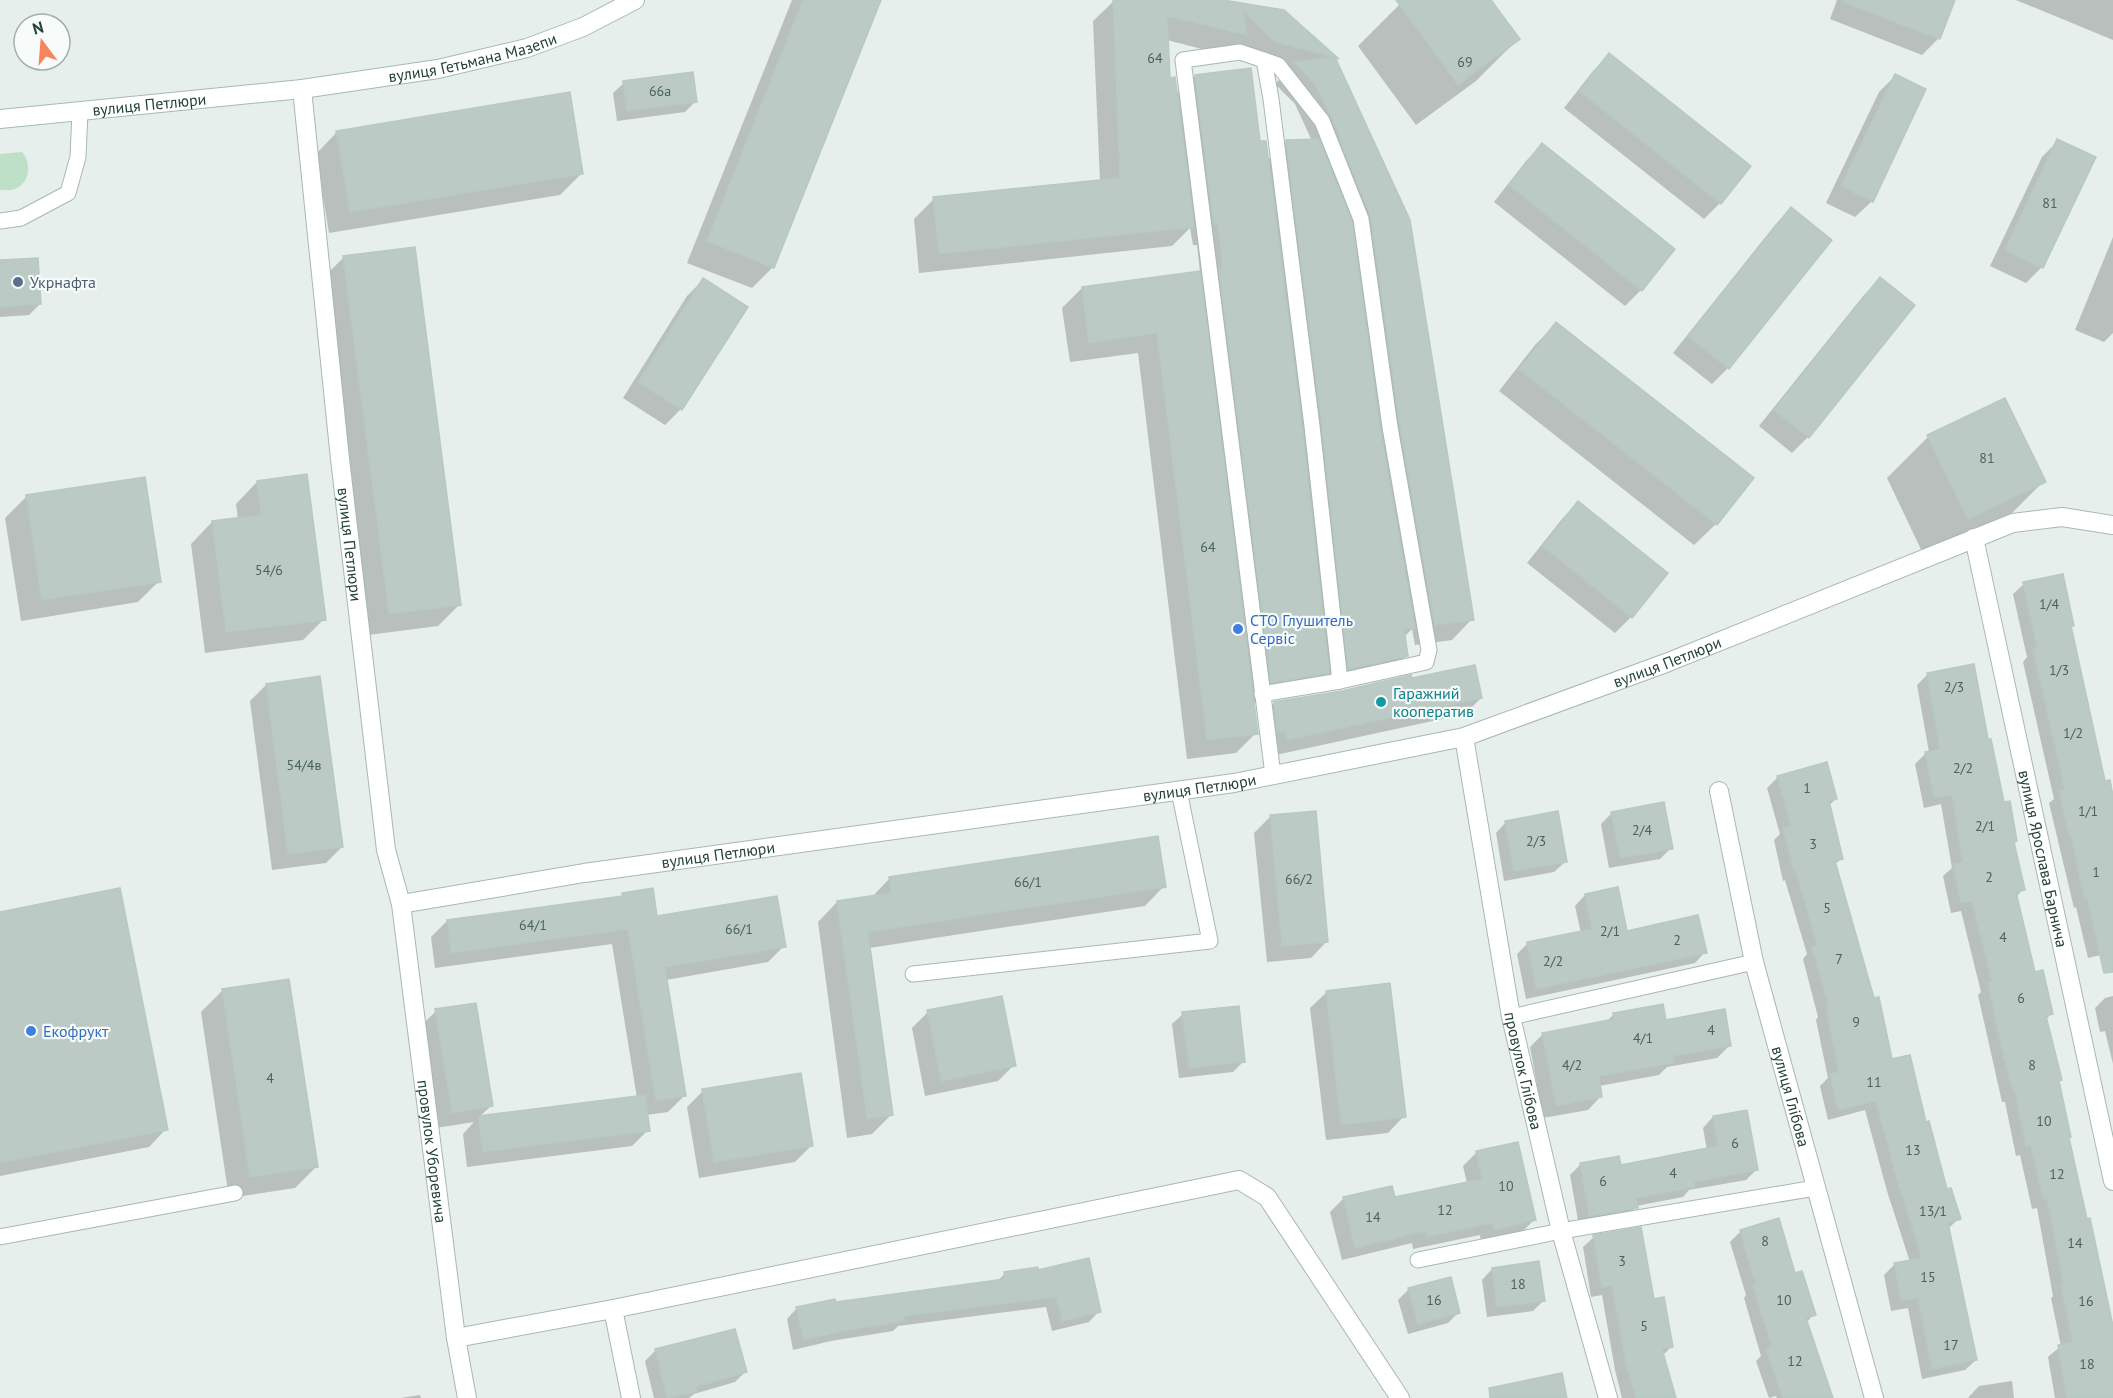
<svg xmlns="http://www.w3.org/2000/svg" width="2113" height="1398" font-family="'PT Sans',sans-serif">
<rect width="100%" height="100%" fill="#e6efeb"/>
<path fill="#bee0c8" d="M22,152C32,163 30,183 15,189C11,191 4,190 0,190V154Z"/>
<g fill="#0003" fill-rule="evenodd">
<polygon points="792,0 874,0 773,267 752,288 687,263"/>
<path d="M1135,0H1214L1283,11L1337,59L1335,61L1472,619L1452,640L1415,645L1412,629L1404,637L1407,655L1385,677L1328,690L1326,674L1306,694L1253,703L1256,733L1236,753L1187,759L1138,353L1070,362L1062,308L1082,288L1200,272L1197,245H1193L1190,228L1172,246L919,273L914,219L934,199L1100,181L1093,21L1114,1ZM1167,40L1225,55L1236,44L1254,62L1288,71L1275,84L1295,104L1312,141H1287L1267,161L1259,142L1195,76L1176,95L1168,79Z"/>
<polygon points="1404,0 1489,0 1518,39 1476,81 1416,125 1358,46"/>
<polygon points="1837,0 1942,0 1952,4 1938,39 1922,55 1830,19"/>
<polygon points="2016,0 2113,0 2113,40"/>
<polygon points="1609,55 1720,203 1704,219 1564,108 1593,71"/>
<polygon points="1895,76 1872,201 1855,217 1826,203 1879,92"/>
<polygon points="624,83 696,101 685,112 617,121 613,93"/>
<polygon points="337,132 581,174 560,195 329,233 316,154"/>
<polygon points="2058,141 2042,267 2026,283 1990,266 2042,157"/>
<polygon points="1542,145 1673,249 1641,290 1625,306 1494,202 1526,161"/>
<polygon points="1791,209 1728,368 1712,384 1673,353 1775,225"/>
<polygon points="2113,237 2113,333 2104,342 2075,330"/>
<polygon points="343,258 460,604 438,626 368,635 322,279"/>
<polygon points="0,262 40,304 29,315 0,317"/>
<polygon points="1880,279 1808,437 1792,453 1759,426 1864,295"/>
<polygon points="703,280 681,409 665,425 623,398 687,296"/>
<polygon points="1556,324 1752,478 1716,524 1694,545 1499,391 1535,345"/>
<polygon points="1928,437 2044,481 2002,523 1926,560 1887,478"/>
<polygon points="257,482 324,619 303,640 205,653 191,544 212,522 238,519 236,504"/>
<polygon points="26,497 159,581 138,602 21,621 5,518"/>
<polygon points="1578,503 1631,617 1615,633 1527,563 1562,519"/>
<polygon points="2024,584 2073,625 2070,628 2104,783 2113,803 2113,952 2088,958 2076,907 2074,908 2049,803 2054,799 2023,662 2027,657 2013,594"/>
<polygon points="1927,675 1987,741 2013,843 2023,889 2016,897 2034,974 2052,1013 2046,1019 2061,1080 2058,1083 2067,1138 2113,1332 2113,1398 2055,1398 2048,1357 2061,1346 2051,1298 2053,1296 2037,1208 2032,1209 2020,1155 2016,1156 2005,1102 2002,1102 1978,995 1981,992 1961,911 1951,913 1943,876 1952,868 1941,804 1924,808 1915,764 1926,753 1929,752 1917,685"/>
<polygon points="1410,680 1481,698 1465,714 1271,756 1269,746 1262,747 1258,719 1274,703"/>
<polygon points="266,685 342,847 326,863 272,870 250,701"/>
<polygon points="1826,764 1836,799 1828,806 1841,859 1834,865 1891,1061 1925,1124 1946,1191 1959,1218 1948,1229 1976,1360 1965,1370 1922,1379 1908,1308 1891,1311 1884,1275 1894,1265 1910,1262 1887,1191 1865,1110 1828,1120 1820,1086 1828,1078 1816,1020 1818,1017 1803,959 1807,954 1785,880 1783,881 1774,840 1780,834 1767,788 1777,778"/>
<polygon points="1612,813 1671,848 1660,859 1609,868 1601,824"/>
<polygon points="1270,817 1327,941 1311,958 1267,962 1254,833"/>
<polygon points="1506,822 1565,862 1554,872 1504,881 1496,833"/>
<polygon points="890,878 1164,886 1145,906 869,948 892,1114 872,1134 847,1138 818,922 837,902 871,898"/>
<polygon points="623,895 656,918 784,946 768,962 666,980 684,1096 668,1112 646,1115 648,1130 632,1146 467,1167 463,1134 474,1122 436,1128 420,1027 436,1011 491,1106 479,1117 637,1098 612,944 435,968 431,937 447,921 619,898"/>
<polygon points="1585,895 1626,932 1705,952 1695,963 1526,999 1517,954 1528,943 1581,933 1575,906"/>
<polygon points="0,914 166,1129 149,1147 0,1176"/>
<polygon points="223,990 316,1167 295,1188 229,1198 201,1012"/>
<polygon points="1327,992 1404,1116 1388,1133 1326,1140 1310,1008"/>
<polygon points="2113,996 2113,1064 2105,1031 2100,1032 2095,1008 2105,998"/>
<polygon points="928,1012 1014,1065 998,1081 925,1096 912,1028"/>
<polygon points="1183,1014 1244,1061 1233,1072 1179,1078 1172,1024"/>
<polygon points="1614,1014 1664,1022 1730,1045 1717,1058 1667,1067 1659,1075 1599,1086 1601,1096 1588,1110 1543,1118 1530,1047 1543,1034 1606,1022"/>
<polygon points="703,1091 811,1146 795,1162 699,1178 687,1107"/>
<polygon points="1713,1117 1756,1170 1746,1180 1689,1190 1683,1197 1636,1206 1626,1218 1579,1226 1570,1175 1580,1165 1620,1167 1707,1150 1703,1128"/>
<polygon points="1517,1143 1534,1220 1521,1233 1481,1242 1480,1235 1413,1249 1412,1243 1342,1260 1330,1212 1343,1199 1391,1187 1394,1199 1467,1183 1463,1166 1476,1153"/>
<polygon points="1741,1231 1794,1275 1814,1314 1806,1323 1830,1398 1777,1398 1776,1396 1769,1398 1756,1361 1761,1356 1744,1298 1746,1295 1730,1242"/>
<polygon points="1594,1237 1653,1300 1672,1346 1662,1356 1675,1398 1622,1398 1615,1370 1602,1295 1591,1297 1583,1247"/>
<polygon points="1492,1269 1544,1300 1533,1311 1487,1317 1482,1280"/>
<polygon points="1037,1272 1099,1311 1089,1322 1052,1331 1046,1307 898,1326 893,1331 831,1341 793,1350 787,1319 797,1308 997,1281 1005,1274"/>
<polygon points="1409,1289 1459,1312 1448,1323 1408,1334 1398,1300"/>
<polygon points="655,1351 746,1371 735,1382 694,1394 689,1398 654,1398 645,1361"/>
<polygon points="2012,1381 2014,1398 1968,1398 1979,1386"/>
<polygon points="420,1395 421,1398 400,1398"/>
</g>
<g fill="#bbcac4" stroke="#b7c9c2" stroke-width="1.5">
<polygon points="803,0 881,0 774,268 707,241"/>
<polygon points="1113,0 1223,0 1284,10 1339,59 1335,57 1410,220 1474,620 1435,625 1400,425 1371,217 1339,138 1341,138 1315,84 1294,62 1334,57 1275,42 1243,10 1247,35 1167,16 1170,78 1175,77 1194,227 939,254 933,197 1120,178"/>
<polygon points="1396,0 1491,0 1520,39 1458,85"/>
<polygon points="1842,0 1955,0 1940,39 1842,2"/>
<polygon points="1609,53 1751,166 1721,204 1579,91"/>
<polygon points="1251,68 1260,141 1266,141 1302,427 1329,673 1271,683 1219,268 1223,268 1218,224 1214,225 1195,75"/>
<polygon points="693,72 697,102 627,111 623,81"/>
<polygon points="1895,74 1926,89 1873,202 1841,186"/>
<polygon points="570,92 583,174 350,212 336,131"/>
<polygon points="1319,139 1352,222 1380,429 1415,628 1404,629 1408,656 1348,669 1322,425 1286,140"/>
<polygon points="2057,139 2096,157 2043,268 2005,250"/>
<polygon points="1542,143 1675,249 1642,291 1509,185"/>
<polygon points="1791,207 1832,240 1729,369 1688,336"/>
<polygon points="415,247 461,605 389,614 343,256"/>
<polygon points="38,258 41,304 0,307 0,260"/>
<polygon points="1200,271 1258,734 1207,740 1157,333 1089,343 1082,287"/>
<polygon points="1880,277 1915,305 1809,438 1774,410"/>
<polygon points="703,278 748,307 682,410 638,382"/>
<polygon points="1556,322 1754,478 1717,525 1519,369"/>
<polygon points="2005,398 2046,482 1968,519 1927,435"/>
<polygon points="307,474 326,620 226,632 212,521 261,515 257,481"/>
<polygon points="145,477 161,582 42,600 26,495"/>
<polygon points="1578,501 1668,573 1632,618 1542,546"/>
<polygon points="2063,574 2074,626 2071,626 2105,781 2110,780 2113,796 2113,972 2104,973 2087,897 2084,898 2071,835 2069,835 2059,791 2065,790 2033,650 2037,648 2023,582"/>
<polygon points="1974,664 1988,739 1991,739 2004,802 2010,801 2017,841 2014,842 2025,890 2016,892 2035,972 2043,970 2053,1014 2046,1016 2062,1080 2059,1081 2071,1137 2069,1138 2087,1219 2090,1218 2113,1326 2113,1398 2067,1398 2058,1345 2073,1342 2061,1286 2064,1286 2047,1198 2043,1199 2031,1145 2026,1146 2015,1092 2013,1092 2002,1050 1988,983 1992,982 1972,901 1961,903 1953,864 1963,862 1952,795 1934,798 1925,752 1940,749 1927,673"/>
<polygon points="1475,665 1482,698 1287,740 1285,731 1277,732 1274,702 1342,691 1411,675 1412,678"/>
<polygon points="320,676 343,847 288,854 266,684"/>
<polygon points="1827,762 1837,799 1829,801 1843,859 1835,861 1874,998 1879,997 1892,1059 1910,1055 1926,1122 1929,1121 1947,1189 1951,1188 1961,1219 1948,1223 1977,1360 1932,1369 1918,1298 1901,1301 1894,1263 1922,1258 1897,1180 1876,1101 1838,1110 1830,1074 1839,1072 1826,1008 1829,1007 1812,947 1817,945 1796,871 1794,871 1783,828 1791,826 1777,776"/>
<polygon points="1664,802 1673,849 1620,858 1611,812"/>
<polygon points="1316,811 1328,942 1282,946 1270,815"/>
<polygon points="1558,811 1567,862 1514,871 1505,821"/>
<polygon points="1158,836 1166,887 868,932 893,1115 867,1119 837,901 891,893 889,877"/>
<polygon points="1618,887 1627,931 1698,915 1707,953 1536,989 1527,942 1592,929 1585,894"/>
<polygon points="120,888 168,1130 0,1163 0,912"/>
<polygon points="653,888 657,916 777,896 786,947 665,967 686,1096 656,1101 628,929 451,953 447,920 623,896 622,893"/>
<polygon points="289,979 318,1167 250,1177 222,989"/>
<polygon points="1390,983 1406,1117 1341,1125 1326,991"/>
<polygon points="1002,996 1016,1066 941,1081 927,1010"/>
<polygon points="476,1003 493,1106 452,1113 435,1009"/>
<polygon points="1663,1004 1666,1020 1725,1009 1731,1046 1672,1056 1674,1063 1599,1076 1602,1097 1556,1106 1542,1033 1614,1019 1613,1013"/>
<polygon points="1239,1006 1245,1062 1189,1068 1182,1012"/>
<polygon points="801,1073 813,1146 714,1162 702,1089"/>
<polygon points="645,1095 650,1131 483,1152 478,1116"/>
<polygon points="1747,1110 1758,1170 1694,1182 1695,1187 1636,1198 1638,1208 1589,1216 1580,1163 1619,1156 1621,1165 1718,1146 1713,1116"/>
<polygon points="1518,1142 1536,1220 1494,1230 1492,1223 1426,1237 1425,1231 1355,1248 1343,1197 1392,1186 1395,1197 1482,1179 1476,1151"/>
<polygon points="1779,1218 1795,1273 1802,1271 1816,1315 1806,1318 1833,1398 1783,1398 1766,1349 1772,1347 1753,1286 1756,1285 1740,1230"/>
<polygon points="1641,1227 1654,1299 1664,1297 1673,1347 1662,1349 1676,1398 1636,1398 1625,1359 1612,1285 1602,1287 1593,1235"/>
<polygon points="1089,1258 1101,1312 1062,1321 1056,1297 904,1316 905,1321 842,1331 804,1340 796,1307 835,1299 836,1302 1005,1279 1004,1272 1038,1267 1038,1270"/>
<polygon points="1539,1261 1545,1301 1497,1307 1492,1268"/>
<polygon points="1451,1277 1460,1313 1418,1324 1408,1288"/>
<polygon points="735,1329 747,1372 696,1387 697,1392 667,1398 655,1349"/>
<polygon points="1562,1373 1567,1398 1490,1398 1489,1388"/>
</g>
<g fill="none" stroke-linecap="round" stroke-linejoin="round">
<g stroke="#a8b8b2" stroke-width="17">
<g id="lane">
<polyline points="1264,60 1271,99 1312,426 1340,681 1426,662 1429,650 1390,427 1361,219 1322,121 1278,65 1240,52 1183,60 1273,775"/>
<polyline points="0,221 21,218 68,193 78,157 80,111"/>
<polyline points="1262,694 1340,681"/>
<polyline points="913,974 1210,941 1179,791"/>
<polyline points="1511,1017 1754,962"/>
<polyline points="0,1237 235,1193"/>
<polyline points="1418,1260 1561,1231 1815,1188"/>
</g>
</g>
<g stroke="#a8b8b2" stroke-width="20">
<g id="street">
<path id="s1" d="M302,89L340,459L386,850L401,904L456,1338L467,1398"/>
<path id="s2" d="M1974,538L2113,1181"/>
<path id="s3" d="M1464,737L1511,1017L1561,1231L1608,1398"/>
<path id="s4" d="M1719,791L1754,962L1874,1398"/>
<path id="s5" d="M401,904L584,873L1234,783L1464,737L1666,663L2013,523L2062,517L2113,525"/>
<polyline points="613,1309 631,1398"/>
<polyline points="456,1338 613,1309 1239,1180 1267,1197 1400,1398"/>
</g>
</g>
<g stroke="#a3bbb3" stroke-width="20">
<g id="secondary">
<path id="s6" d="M0,119L302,89L438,69L527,48L583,27L635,0"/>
</g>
</g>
<use href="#lane" stroke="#fff" stroke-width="15"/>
<use href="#street" stroke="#fff" stroke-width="18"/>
<use href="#secondary" stroke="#fff" stroke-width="18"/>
</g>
<circle fill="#5c6f8a" stroke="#f7fbf9" stroke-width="2" cx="18" cy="282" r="6"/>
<g fill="#3f7fe0" stroke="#f7fbf9" stroke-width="2">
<circle cx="1238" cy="629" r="6"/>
<circle cx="31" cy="1031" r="6"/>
</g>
<circle fill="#0f9aa8" stroke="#f7fbf9" stroke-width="2" cx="1381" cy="702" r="6"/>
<g text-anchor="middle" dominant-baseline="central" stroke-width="4.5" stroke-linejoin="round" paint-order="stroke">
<g font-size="14" fill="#49645c">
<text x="1155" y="58">64</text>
<text x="1465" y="62">69</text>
<text x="660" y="91">66а</text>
<text x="2050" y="203">81</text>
<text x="1987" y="458">81</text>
<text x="1208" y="547">64</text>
<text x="269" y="570">54/6</text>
<text x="2049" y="604">1/4</text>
<text x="2059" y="670">1/3</text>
<text x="1954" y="687">2/3</text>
<text x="2073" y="733">1/2</text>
<text x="304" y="765">54/4в</text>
<text x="1963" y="768">2/2</text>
<text x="1807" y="788">1</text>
<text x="2088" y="811">1/1</text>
<text x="1985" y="826">2/1</text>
<text x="1642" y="830">2/4</text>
<text x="1536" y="841">2/3</text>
<text x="1813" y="844">3</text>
<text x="2096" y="872">1</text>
<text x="1989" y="877">2</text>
<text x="1299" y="879">66/2</text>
<text x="1028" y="882">66/1</text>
<text x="1827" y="908">5</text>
<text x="533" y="925">64/1</text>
<text x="739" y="929">66/1</text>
<text x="1610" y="931">2/1</text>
<text x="2003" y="937">4</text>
<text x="1677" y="940">2</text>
<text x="1839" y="959">7</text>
<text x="1553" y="961">2/2</text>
<text x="2021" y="998">6</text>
<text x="1856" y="1022">9</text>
<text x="1711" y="1030">4</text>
<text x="1643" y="1038">4/1</text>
<text x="1572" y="1065">4/2</text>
<text x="2032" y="1065">8</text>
<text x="270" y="1078">4</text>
<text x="1874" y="1082">11</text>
<text x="2044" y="1121">10</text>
<text x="1735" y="1143">6</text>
<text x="1913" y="1150">13</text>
<text x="1673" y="1173">4</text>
<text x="2057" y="1174">12</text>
<text x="1603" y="1181">6</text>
<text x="1506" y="1186">10</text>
<text x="1445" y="1210">12</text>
<text x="1933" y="1211">13/1</text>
<text x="1373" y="1217">14</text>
<text x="1765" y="1241">8</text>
<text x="2075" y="1243">14</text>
<text x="1622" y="1261">3</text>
<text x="1928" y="1277">15</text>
<text x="1518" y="1284">18</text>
<text x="1434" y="1300">16</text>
<text x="1784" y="1300">10</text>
<text x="2086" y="1301">16</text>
<text x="1644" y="1326">5</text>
<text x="1951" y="1345">17</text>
<text x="1795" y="1361">12</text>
<text x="2087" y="1364">18</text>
</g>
<g font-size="16" fill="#23423a" stroke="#f7fbf9">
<text stroke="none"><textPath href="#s6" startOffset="477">вулиця Гетьмана Мазепи</textPath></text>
<text stroke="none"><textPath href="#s6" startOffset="150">вулиця Петлюри</textPath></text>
<text stroke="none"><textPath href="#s1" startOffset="458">вулиця Петлюри</textPath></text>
<text stroke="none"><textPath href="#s5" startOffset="1293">вулиця Петлюри</textPath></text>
<text stroke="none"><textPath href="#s5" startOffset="807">вулиця Петлюри</textPath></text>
<text stroke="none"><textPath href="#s5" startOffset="321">вулиця Петлюри</textPath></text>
<text stroke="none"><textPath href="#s2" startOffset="328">вулиця Ярослава Барнича</textPath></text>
<text stroke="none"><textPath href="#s3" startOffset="339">провулок Глібова</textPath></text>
<text stroke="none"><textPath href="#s4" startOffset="314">вулиця Глібова</textPath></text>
<text stroke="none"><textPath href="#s1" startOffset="1071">провулок Уборевича</textPath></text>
</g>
<g font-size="16" fill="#4e5e75" stroke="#f7fbf9" text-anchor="start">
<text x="30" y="282">Укрнафта</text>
</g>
<g font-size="16" fill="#366cbe" stroke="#f7fbf9" text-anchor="start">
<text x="1250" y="620">СТО Глушитель<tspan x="1250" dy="18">Сервіс</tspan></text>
<text x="43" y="1031">Екофрукт</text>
</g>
<g font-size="16" fill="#0d838f" stroke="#f7fbf9" text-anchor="start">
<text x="1393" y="693">Гаражний<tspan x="1393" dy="18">кооператив</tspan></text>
</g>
</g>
<g transform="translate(42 42) rotate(344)"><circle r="28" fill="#f7fbf9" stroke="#a2b1ad" stroke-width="1.5"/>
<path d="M0-4.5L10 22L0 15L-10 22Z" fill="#f6845c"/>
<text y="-9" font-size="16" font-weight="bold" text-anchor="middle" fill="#23423a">N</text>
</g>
</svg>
